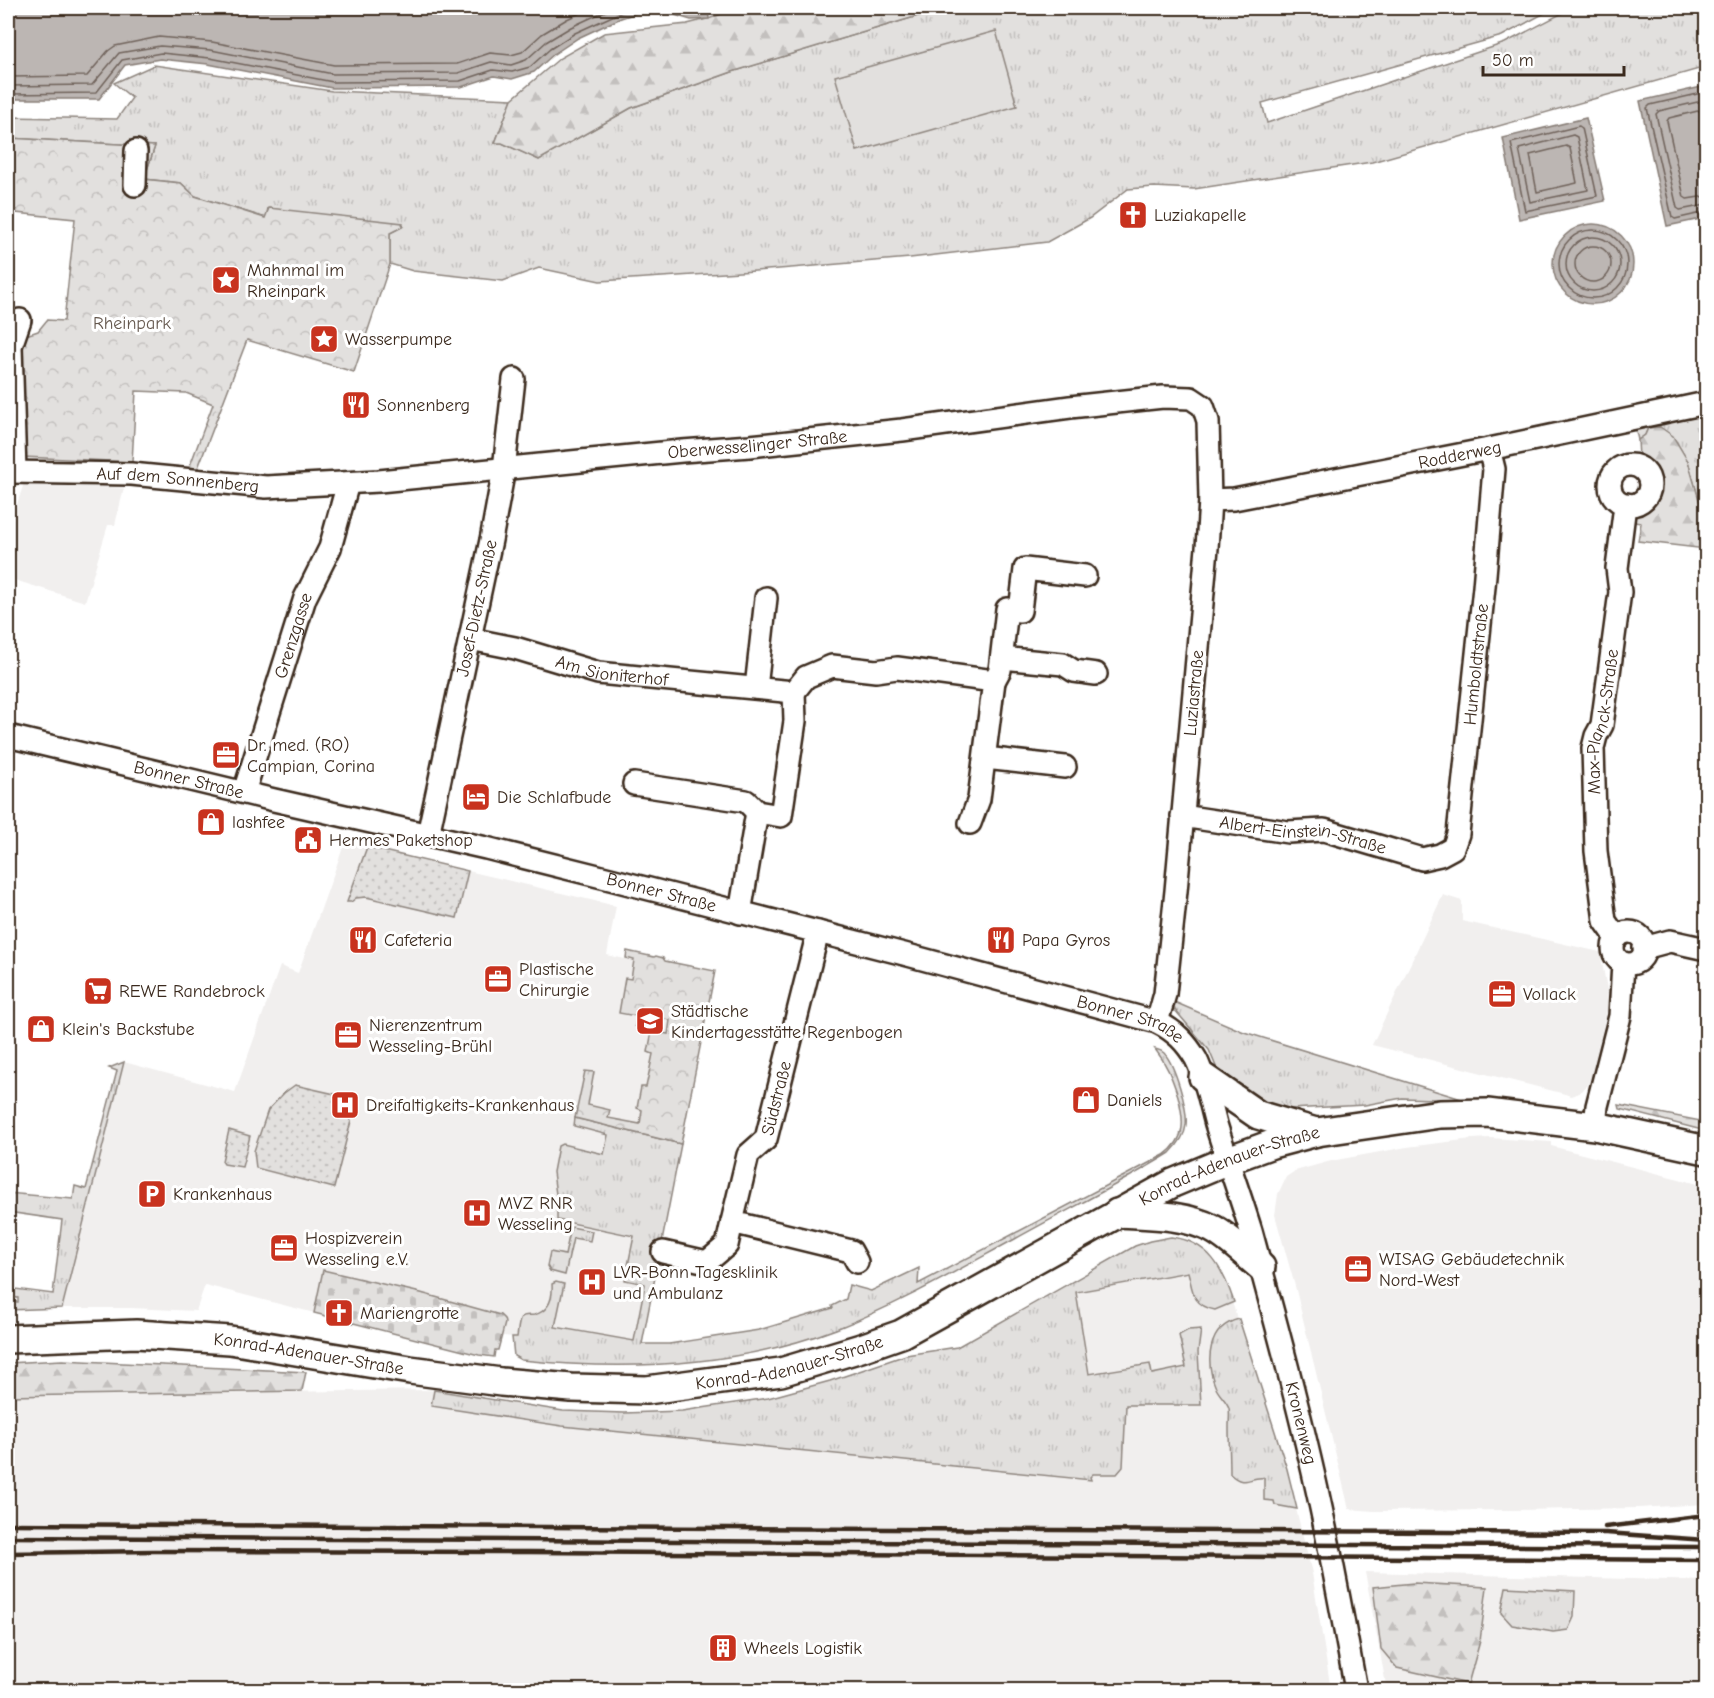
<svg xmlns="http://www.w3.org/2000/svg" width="1714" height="1698" font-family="'Comic Neue',sans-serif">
<defs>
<pattern id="grass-tufts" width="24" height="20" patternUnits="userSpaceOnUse" patternTransform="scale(1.5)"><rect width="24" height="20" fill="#e2e0de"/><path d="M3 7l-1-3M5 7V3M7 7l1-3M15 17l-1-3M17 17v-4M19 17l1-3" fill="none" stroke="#c3c0be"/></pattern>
<pattern id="forest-firs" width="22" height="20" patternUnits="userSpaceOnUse" patternTransform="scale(1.5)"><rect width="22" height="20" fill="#e2e0de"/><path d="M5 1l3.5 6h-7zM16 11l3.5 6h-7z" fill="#c3c0be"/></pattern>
<pattern id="cemetery-stones" width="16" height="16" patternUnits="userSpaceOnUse" patternTransform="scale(1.5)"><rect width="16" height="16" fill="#e2e0de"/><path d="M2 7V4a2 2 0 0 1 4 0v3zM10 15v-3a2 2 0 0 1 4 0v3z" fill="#c3c0be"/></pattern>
<pattern id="park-crowns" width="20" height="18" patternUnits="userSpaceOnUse" patternTransform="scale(1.5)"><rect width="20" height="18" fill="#e2e0de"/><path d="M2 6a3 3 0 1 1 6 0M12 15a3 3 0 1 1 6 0" fill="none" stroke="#c3c0be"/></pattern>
<pattern id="garden-dots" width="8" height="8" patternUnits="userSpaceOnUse" patternTransform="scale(1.5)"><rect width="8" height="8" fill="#e2e0de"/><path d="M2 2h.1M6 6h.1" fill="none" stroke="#c3c0be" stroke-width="1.8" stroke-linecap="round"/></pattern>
</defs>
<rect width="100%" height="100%" fill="#fff"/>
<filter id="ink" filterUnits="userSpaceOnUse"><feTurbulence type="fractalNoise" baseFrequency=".0167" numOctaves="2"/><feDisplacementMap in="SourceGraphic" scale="12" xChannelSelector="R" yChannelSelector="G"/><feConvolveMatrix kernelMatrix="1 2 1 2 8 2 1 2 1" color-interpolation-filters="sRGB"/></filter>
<g filter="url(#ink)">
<g fill="#f1efee">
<polygon points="24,483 124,488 115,525 108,525 85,602 8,578 8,532"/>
<polygon points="345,842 616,906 607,955 625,959 627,951 654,957 656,956 663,958 665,961 715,971 641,1345 578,1344 503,1336 498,1350 495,1350 494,1357 479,1355 205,1285 196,1311 131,1308 62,1308 124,1062 235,1092 280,966 298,973"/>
<polygon points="1443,895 1462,901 1462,921 1600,952 1607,989 1608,1006 1591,1077 1587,1085 1579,1093 1571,1096 1565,1094 1372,1045"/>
<polygon points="1490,1138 1551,1142 1551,1146 1706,1186 1706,1504 1638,1508 1510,1510 1374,1511 1349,1509 1295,1286 1275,1215 1278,1194 1286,1177 1295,1171 1331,1161 1407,1147 1472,1139"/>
<polygon points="1189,1271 1193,1296 1201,1305 1215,1310 1232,1302 1234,1308 1237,1320 1223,1325 1217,1332 1212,1340 1217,1391 1229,1406 1230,1474 1241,1481 1249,1481 1259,1477 1264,1478 1276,1505 1296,1509 1312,1573 1331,1690 8,1690 8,1396 83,1394 434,1390 431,1406 1090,1480 1090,1477 1093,1474 1117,1474 1123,1467 1125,1405 1201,1405 1198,1352 1201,1330 1186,1367 1152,1374 1150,1364 1090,1375 1076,1292"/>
<polygon points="1365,1572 1706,1581 1706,1690 1387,1690"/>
</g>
<g fill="url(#grass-tufts)" stroke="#8e857e" stroke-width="1.5">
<polygon points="942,8 1554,8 1502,36 1262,103 1267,123 1505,43 1572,8 1706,8 1706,67 1372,162 1194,189 1154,187 1128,189 1090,218 1047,242 910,258 755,271 600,281 539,268 503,281 413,271 390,264 390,233 402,227 268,208 266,218 195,196 181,183 144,179 155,146 8,138 8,117 117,119 132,98 114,83 154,65 332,91 512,99 495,143 502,143 539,160 631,108 732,72 931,12"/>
<polygon points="1706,411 1706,520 1705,522 1688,461 1660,427 1648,428 1645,435 1638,440 1635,427"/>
<polygon points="1172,1001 1244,1032 1465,1100 1402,1098 1365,1105 1290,1109 1266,1106 1228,1081 1217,1069 1209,1050 1175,1010"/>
<path d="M1155,1049C1159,1050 1161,1050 1164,1053C1175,1065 1188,1109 1186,1125C1185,1136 1178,1145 1170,1153C1120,1184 1067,1210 1015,1239C956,1271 898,1305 836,1329C736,1367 627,1371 521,1360L514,1356L512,1337H517C518,1332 518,1323 521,1318C524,1314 529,1316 534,1315C549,1311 553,1298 552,1284L556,1282L564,1284L555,1327L634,1341L645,1284L625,1280L634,1236L557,1220V1202L553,1172L558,1146L562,1144L604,1154L608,1135L574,1126L575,1118L681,1144L642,1344H669L759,1330L833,1308L832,1306L846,1299L849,1285L871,1291L919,1268L918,1284L1164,1155C1187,1139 1184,1119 1178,1096C1172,1078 1167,1064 1155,1049Z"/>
<polygon points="124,1062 62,1308 8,1310 8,1302 18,1302 18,1298 8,1297 8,1288 53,1294 62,1220 8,1212 8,1193 73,1199 75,1186 86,1189 117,1071 109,1068"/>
<polygon points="571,1227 592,1231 590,1241 573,1238 565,1275 550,1271 547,1266 550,1252 565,1255"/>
<path d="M1171,1237C1209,1241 1223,1269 1234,1302L1215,1310C1191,1305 1193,1290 1188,1272L1076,1292L1089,1374L1150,1364L1152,1374L1186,1367L1179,1335L1188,1330L1201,1329L1198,1352L1201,1405H1126L1123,1467L1117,1474H1093L1090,1477L1091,1480L562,1426L431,1406L434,1390L563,1411L624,1413L682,1411L768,1398L830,1381L906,1355L957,1347L1135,1246L1150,1241Z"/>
<path d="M1239,1319L1287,1469L1297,1509L1275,1505L1274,1501L1264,1500V1478C1249,1476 1245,1488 1230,1474C1230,1458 1229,1442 1229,1427C1229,1421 1230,1414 1229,1408C1227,1401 1219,1395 1216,1388C1205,1362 1207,1327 1239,1319Z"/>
<polygon points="1506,1587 1575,1591 1574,1617 1568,1630 1553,1632 1512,1625 1501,1613"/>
</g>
<g fill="url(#forest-firs)" stroke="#8e857e" stroke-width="1.5">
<polygon points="736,8 942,8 931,12 732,72 631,108 539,160 502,143 495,143 512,99 560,58 604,33 687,24 711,18"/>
<path d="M1660,427L1673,436L1688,461L1705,521L1706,520V549L1638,541L1641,523L1629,521C1629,520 1634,513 1635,513C1640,509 1647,509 1652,503C1666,487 1656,466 1639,458L1638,440L1645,435L1648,428Z"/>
<polygon points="1619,1105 1706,1122 1706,1131 1620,1109"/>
<polygon points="62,1360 306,1372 302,1391 8,1396 8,1363"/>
<polygon points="1414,1583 1487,1587 1480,1641 1468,1684 1397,1668 1381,1649 1373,1587"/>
</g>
<polygon fill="url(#cemetery-stones)" stroke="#8e857e" stroke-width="1.5" points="323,1270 421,1293 500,1315 504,1319 505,1323 498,1350 495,1350 494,1357 479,1355 314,1313"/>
<g fill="url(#park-crowns)" stroke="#8e857e" stroke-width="1.5">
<polygon points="8,138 155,146 144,179 181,183 195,196 265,218 269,208 403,223 402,227 390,233 390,264 354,372 247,340 196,473 188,471 213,404 186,393 136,391 132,462 23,457 17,357 26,335 38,331 47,320 64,321 75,219 16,213 16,210 8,209"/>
<polygon points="627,951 654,957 656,956 663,958 665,961 715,971 681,1144 575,1118 585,1071 594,1072 588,1105 610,1110 608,1118 640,1124 642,1110 637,1108 641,1087 646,1087 653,1054 648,1052 652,1031 668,1034 670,1020 649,1016 646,1029 635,1026 636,1016 619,1013 625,978 631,979 634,960 626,958"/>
</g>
<g fill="url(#garden-dots)" stroke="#8e857e" stroke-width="1.5">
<polygon points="367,847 468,871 457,918 366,897 356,898 351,902 347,902"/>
<polygon points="295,1085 339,1095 351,1121 334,1188 256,1168 254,1151 268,1110 284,1093"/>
<polygon points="229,1130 250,1136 242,1167 224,1164 222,1161"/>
</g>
<polygon fill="#e2e0de" stroke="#8e857e" stroke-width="1.5" points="996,31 1017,106 857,151 835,76"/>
<g fill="#bcb6b3" stroke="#887e77" stroke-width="1.5">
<polygon points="8,8 708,8 709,19 691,20 668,13 646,10 621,18 578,38 554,54 534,72 512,79 494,76 461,87 332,88 208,64 160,59 125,65 99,99 8,99"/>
<polygon points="1706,86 1706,218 1667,226 1640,101"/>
<polygon points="1586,118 1605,201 1519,219 1503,138"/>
<circle cx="1593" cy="264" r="40"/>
</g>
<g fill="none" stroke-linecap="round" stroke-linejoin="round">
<g stroke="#6f625a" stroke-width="1.5">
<polyline points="8,77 87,76 108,51 115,46 159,37 212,42 334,65 457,64 490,53 511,55 522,52 542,34 567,19 591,8"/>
<polyline points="8,86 92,85 119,53 160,46 211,50 333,74 458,73 491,62 511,65 526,60 546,42 571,27 612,8"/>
<polyline points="1706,92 1650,105 1647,108 1672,217 1675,219 1706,212"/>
<polyline points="8,94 96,93 122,60 161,53 210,58 333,82 460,81 493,70 512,72 530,67 550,49 575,33 619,13 634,8"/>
<polyline points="1706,100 1659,111 1656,114 1677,208 1680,210 1706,205"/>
<polyline points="1706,109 1669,118 1667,121 1684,197 1687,199 1706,196"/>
<polygon points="1579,126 1582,128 1597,196 1525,211 1511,143"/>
<polygon points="1573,135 1577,137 1588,190 1530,202 1519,149"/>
<polygon points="1566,146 1570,148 1577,183 1537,192 1530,155"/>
<circle cx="1593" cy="264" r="34"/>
<circle cx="1593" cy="264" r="27"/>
<circle cx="1593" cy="264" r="18"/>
</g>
<g stroke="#3b2a1e" stroke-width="26">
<g id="minor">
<polyline points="135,185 136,151"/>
<circle cx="1630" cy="485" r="20"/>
<polyline points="15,471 11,346 20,320"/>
<path id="s1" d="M8,472L131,474L266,487L379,481L682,451L750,446L902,430L1070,407L1163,397L1191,398L1203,406L1208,421L1210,500L1207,548L1176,891L1165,994L1157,1022"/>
<path id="s2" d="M1210,500L1234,499L1489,449L1706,403"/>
<path id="s3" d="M470,639L515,648L598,673L794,692L806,677L832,666L876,671L897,668L994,681L979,799L970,823"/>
<polyline points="1002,658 1063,664 1074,671 1096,674"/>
<polyline points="994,681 1000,670 1007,609 1020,611 1025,569 1085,576"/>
<polyline points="756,688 766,598"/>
<path id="s4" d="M8,736L274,800L486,848L614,880L904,954L1157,1022C1175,1031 1186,1042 1196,1059C1206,1079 1210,1102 1216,1124C1227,1160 1240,1195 1251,1231C1276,1323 1301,1415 1321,1508C1334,1569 1345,1630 1356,1690"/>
<polyline points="985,758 1065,767"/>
<polyline points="634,784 746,801 757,812 781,816 795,721 794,692"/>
<path id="s5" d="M244,792L305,598L330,548L348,483"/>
<path id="s6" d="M1182,816L1288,832L1324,830L1422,859L1440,855L1453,848L1458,834L1484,587L1494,469L1489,449"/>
<path id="s7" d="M428,835L491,540L504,469L514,379"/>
<polyline points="740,913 757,812"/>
<circle cx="1629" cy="948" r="16"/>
<path id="s8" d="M1617,938L1605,921L1596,851L1593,748L1596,736L1602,725L1620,592L1617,568L1624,513L1627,504"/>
<polyline points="1644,948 1670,941 1706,949"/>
<polyline points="1595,1126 1597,1106 1620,1016 1623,963"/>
<path id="s9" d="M732,1222L748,1155L766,1139L818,932"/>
<polyline points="663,1252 707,1262 727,1245 732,1222 851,1251 857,1262"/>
</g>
</g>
<g stroke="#3b2a1e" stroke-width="32">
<g id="major">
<polyline points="1203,1077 1258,1115 1316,1132"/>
<path d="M1117,1213C1150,1215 1183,1214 1213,1229C1230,1238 1246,1255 1261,1267"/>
<path id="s10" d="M8,1339L136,1334L230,1340L410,1370L501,1382L571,1388L647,1390L781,1372L861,1348L901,1334L1173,1183L1228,1160L1272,1144L1317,1132L1440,1114L1487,1113L1595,1126L1706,1150"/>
</g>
</g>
<use href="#minor" stroke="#fff" stroke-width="21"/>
<use href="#major" stroke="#fff" stroke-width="27"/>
<g stroke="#3b2a1e" stroke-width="4.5">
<polyline points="8,1524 1606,1533 1706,1540"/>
<polyline points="1605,1527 1706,1515"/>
<polyline points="8,1537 1702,1547"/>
<polyline points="8,1553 154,1551 529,1552 1706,1560"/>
</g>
</g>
</g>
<defs>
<g id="church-square" transform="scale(1.5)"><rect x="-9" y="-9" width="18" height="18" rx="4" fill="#c8321e" stroke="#fff"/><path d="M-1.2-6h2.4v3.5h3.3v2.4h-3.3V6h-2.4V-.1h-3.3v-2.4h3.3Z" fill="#fff"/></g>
<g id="sight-square" transform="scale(1.5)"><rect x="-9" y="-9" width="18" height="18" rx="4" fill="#c8321e" stroke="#fff"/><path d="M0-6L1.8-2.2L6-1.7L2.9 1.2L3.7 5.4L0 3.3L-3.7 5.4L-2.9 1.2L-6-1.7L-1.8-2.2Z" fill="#fff"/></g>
<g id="restaurant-square" transform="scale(1.5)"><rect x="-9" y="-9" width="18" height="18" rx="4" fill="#c8321e" stroke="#fff"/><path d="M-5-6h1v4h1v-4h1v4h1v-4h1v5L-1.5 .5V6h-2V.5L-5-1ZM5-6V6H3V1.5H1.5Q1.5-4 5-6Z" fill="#fff"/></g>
<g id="office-square" transform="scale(1.5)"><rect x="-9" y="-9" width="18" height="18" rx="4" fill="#c8321e" stroke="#fff"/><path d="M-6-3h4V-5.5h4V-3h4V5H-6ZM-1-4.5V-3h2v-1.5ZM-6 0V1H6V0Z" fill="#fff"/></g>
<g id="hotel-square" transform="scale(1.5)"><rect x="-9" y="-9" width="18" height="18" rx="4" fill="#c8321e" stroke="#fff"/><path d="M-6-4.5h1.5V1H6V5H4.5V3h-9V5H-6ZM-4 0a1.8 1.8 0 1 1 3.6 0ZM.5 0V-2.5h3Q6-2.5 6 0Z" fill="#fff"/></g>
<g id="shop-square" transform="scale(1.5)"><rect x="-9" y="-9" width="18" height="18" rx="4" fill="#c8321e" stroke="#fff"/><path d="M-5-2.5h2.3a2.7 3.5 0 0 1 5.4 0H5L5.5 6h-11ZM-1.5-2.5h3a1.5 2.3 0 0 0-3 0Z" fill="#fff"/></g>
<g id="civic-square" transform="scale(1.5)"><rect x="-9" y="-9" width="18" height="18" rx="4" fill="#c8321e" stroke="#fff"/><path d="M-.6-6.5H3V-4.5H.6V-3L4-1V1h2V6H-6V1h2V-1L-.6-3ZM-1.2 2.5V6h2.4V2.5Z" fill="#fff"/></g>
<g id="supermarket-square" transform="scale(1.5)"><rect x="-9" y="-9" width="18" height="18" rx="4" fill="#c8321e" stroke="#fff"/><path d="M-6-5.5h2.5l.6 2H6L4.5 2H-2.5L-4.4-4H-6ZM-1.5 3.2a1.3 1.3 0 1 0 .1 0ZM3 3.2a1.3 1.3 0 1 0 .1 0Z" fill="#fff"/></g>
<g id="school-square" transform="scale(1.5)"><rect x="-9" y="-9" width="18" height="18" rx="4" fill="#c8321e" stroke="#fff"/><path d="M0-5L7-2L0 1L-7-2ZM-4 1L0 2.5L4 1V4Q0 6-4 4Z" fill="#fff"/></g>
<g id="hospital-square" transform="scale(1.5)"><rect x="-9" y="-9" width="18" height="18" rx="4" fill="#c8321e" stroke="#fff"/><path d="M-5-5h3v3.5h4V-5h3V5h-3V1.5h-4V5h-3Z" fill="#fff"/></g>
<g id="parking-square" transform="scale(1.5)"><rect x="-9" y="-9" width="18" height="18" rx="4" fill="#c8321e" stroke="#fff"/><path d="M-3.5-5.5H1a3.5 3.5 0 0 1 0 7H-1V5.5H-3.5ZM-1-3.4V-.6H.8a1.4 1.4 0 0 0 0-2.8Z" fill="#fff"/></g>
<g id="building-square" transform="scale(1.5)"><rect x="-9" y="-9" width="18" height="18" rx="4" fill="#c8321e" stroke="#fff"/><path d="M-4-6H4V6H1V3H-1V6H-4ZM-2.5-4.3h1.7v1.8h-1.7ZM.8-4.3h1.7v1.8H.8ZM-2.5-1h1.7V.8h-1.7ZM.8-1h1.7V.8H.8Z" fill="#fff"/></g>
</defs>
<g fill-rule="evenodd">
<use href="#church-square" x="1133" y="215"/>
<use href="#sight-square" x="226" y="280"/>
<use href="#sight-square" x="324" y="339"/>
<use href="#restaurant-square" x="356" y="405"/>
<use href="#office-square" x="226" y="755"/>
<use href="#hotel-square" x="476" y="797"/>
<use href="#shop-square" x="211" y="822"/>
<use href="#civic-square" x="308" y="840"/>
<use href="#restaurant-square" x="363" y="940"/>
<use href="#restaurant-square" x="1001" y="940"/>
<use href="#office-square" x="498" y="979"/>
<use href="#supermarket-square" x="98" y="991"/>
<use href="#office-square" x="1502" y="994"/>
<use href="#school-square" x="650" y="1021"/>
<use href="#shop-square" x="41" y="1029"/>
<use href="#office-square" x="348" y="1035"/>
<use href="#shop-square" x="1086" y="1100"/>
<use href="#hospital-square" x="345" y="1105"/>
<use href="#parking-square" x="152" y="1194"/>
<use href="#hospital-square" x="477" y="1213"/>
<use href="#office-square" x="284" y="1248"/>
<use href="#office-square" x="1358" y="1269"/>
<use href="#hospital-square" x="592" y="1282"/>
<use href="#church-square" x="339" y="1313"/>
<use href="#building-square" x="723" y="1648"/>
</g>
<g text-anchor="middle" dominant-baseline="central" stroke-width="6" stroke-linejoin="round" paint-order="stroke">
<g font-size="18" fill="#3b2a1e" stroke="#fff" text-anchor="start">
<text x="1154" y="215">Luziakapelle</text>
<text x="247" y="270">Mahnmal im<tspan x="247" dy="21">Rheinpark</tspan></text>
<text x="345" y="339">Wasserpumpe</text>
<text x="377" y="405">Sonnenberg</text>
<text x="247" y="745">Dr. med. (RO)<tspan x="247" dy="21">Campian, Corina</tspan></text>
<text x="497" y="797">Die Schlafbude</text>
<text x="232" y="822">lashfee</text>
<text x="329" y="840">Hermes Paketshop</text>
<text x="384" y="940">Cafeteria</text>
<text x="1022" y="940">Papa Gyros</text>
<text x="519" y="969">Plastische<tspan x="519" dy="21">Chirurgie</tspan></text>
<text x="119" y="991">REWE Randebrock</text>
<text x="1523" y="994">Vollack</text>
<text x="671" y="1011">Städtische<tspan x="671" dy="21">Kindertagesstätte Regenbogen</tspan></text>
<text x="369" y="1025">Nierenzentrum<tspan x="369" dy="21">Wesseling-Brühl</tspan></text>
<text x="62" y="1029">Klein's Backstube</text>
<text x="1107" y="1100">Daniels</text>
<text x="366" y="1105">Dreifaltigkeits-Krankenhaus</text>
<text x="173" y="1194">Krankenhaus</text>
<text x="498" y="1203">MVZ RNR<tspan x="498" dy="21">Wesseling</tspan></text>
<text x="305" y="1238">Hospizverein<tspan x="305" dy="21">Wesseling e.V.</tspan></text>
<text x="1379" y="1259">WISAG Gebäudetechnik<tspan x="1379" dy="21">Nord-West</tspan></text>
<text x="613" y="1272">LVR-Bonn Tagesklinik<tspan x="613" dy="21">und Ambulanz</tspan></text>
<text x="360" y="1313">Mariengrotte</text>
<text x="744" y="1648">Wheels Logistik</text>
</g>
<g font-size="18" fill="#65584e" stroke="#fff">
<text x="132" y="323">Rheinpark</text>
</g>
<g font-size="18" fill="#3b2a1e" stroke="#fff">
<text stroke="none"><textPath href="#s1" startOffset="752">Oberwesselinger Straße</textPath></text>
<text stroke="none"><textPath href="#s2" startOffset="254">Rodderweg</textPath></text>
<text stroke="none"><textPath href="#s1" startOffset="170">Auf dem Sonnenberg</textPath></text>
<text stroke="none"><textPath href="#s7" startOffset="232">Josef-Dietz-Straße</textPath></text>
<text stroke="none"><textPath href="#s5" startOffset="164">Grenzgasse</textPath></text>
<text stroke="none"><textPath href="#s6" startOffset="464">Humboldtstraße</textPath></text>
<text stroke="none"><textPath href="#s3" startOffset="146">Am Sioniterhof</textPath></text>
<text transform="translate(1194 693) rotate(-85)">Luziastraße</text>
<text stroke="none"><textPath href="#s8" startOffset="222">Max-Planck-Straße</textPath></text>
<text stroke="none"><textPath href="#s4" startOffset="186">Bonner Straße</textPath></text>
<text stroke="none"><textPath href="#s6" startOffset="123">Albert-Einstein-Straße</textPath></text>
<text stroke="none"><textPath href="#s4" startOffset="672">Bonner Straße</textPath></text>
<text stroke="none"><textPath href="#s4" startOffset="1158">Bonner Straße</textPath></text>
<text stroke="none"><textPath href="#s9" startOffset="135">Südstraße</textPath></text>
<text stroke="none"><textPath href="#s10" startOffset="1274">Konrad-Adenauer-Straße</textPath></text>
<text stroke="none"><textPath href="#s10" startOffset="302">Konrad-Adenauer-Straße</textPath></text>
<text stroke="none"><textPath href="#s10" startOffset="788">Konrad-Adenauer-Straße</textPath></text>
<text stroke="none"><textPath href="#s4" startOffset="1618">Kronenweg</textPath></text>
</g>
</g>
<rect width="1714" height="1698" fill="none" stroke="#fff" stroke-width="30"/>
<rect x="15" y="15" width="1684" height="1668" fill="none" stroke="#3b2a1e" stroke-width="2" filter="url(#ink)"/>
<path d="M1483 66v9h141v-9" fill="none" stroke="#3b2a1e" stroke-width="3"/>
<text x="1492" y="66" font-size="18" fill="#3b2a1e" stroke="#ffffff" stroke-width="4.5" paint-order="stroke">50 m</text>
</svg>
